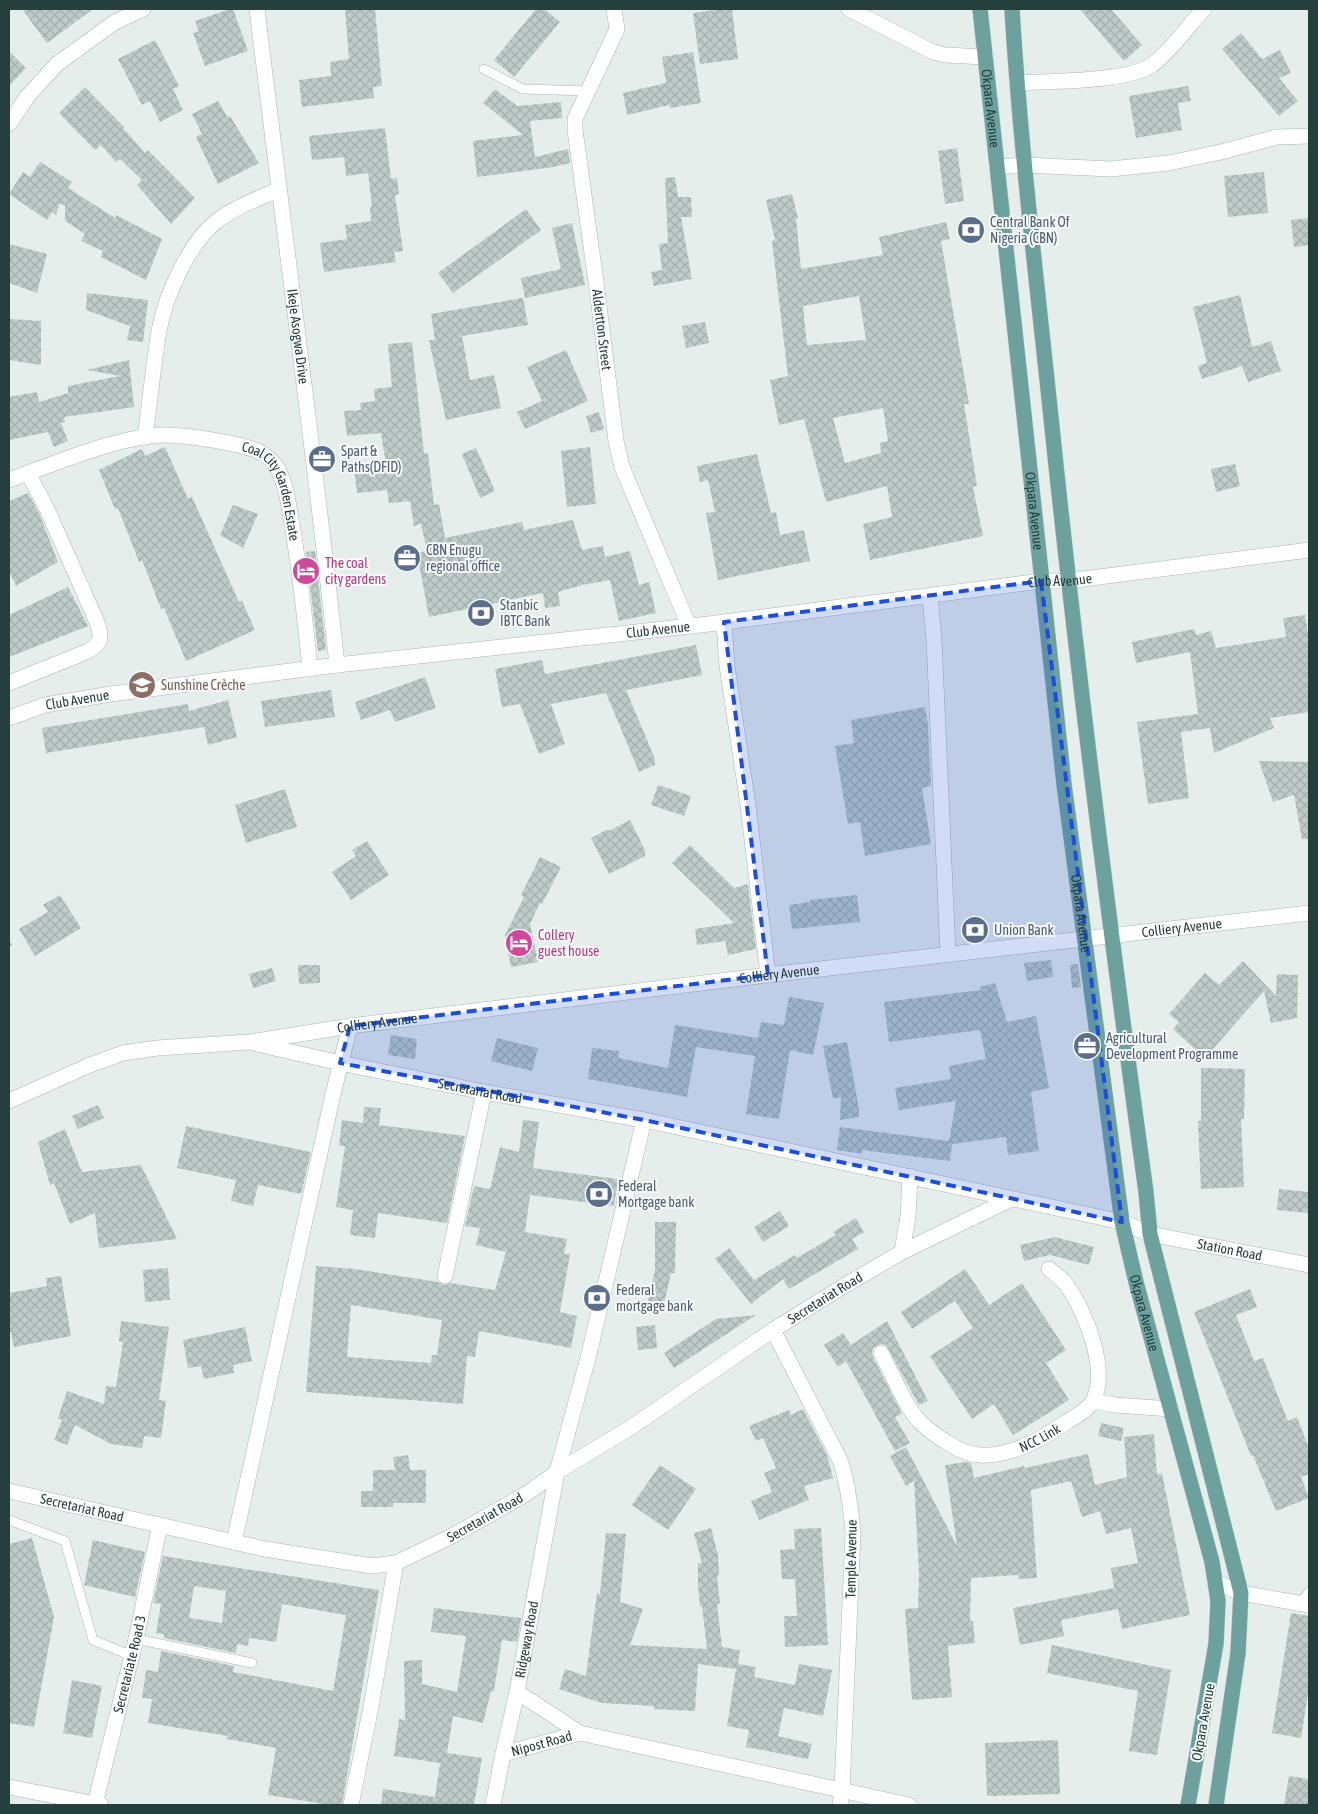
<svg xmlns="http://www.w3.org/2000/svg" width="1318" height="1814" font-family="'Asap Condensed',sans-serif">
<defs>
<pattern id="building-cross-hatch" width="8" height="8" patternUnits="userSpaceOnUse" patternTransform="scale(1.25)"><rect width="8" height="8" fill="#becbc8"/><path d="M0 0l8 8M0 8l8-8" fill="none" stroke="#a3afad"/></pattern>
</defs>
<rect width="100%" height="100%" fill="#e6eeec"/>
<g fill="url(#building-cross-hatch)" fill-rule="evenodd">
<polygon points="22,9 93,9 47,43"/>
<polygon points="230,9 233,9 248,51 205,66 193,33 199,31 195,21"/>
<polygon points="345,9 375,9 382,86 373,87 374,98 302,107 299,80 331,76 330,62 349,59"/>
<polygon points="536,9 544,9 560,22 514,77 494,60"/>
<polygon points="723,9 732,9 738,59 700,64 693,13"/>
<polygon points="1080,9 1111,9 1142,45 1124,61"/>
<polygon points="1241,33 1262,59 1280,50 1291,73 1279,78 1298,101 1279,116 1222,49"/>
<polygon points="155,40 179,86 173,89 183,110 160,122 150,101 142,105 118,59"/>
<polygon points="9,51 26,68 9,86"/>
<polygon points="693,52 701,103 670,108 669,105 627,115 623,93 666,83 662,57"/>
<polygon points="1188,86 1191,101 1178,103 1182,130 1136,138 1129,96"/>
<polygon points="85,87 124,127 123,128 145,153 148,150 195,198 171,224 137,185 142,180 120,159 116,162 101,145 95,150 59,113"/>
<polygon points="495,89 517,106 561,102 562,118 530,121 535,157 568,149 570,163 553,167 477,177 473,141 523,135 483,103"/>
<polygon points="218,101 228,118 230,116 259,163 218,184 196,137 202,134 192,114"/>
<polygon points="385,128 391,179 397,178 399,194 395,195 403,251 394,252 396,262 324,272 320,243 347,239 345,225 371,221 370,207 372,206 368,173 346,176 344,157 312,160 309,136"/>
<polygon points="957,148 964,201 945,204 938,151"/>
<polygon points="40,162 72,182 68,188 115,218 116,215 162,239 146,280 101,257 103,251 81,241 85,234 65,221 65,205 59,204 56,215 52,212 47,220 9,194 23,172 30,177"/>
<polygon points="1264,172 1268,213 1228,217 1224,176"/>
<polygon points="675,177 678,197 691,197 692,217 681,217 692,279 654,286 651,272 662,270 659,244 668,243 665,178"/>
<path d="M792,194L798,218H796L801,269L883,255L879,237L946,222L950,239L941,241L969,404H964L977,486L973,487L983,536L870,560L863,524L892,517L887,486L826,502L804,419L779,425L770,380L788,376L772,241L775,240L766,200ZM859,296L866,340L807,345L803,306ZM883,408L888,441L880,443L881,453L845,463L833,418Z"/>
<polygon points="526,209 541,230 453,293 438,273"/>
<polygon points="1309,218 1309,245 1294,247 1291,220"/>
<polygon points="572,223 585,285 525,298 521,278 561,269 552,228"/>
<polygon points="9,244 47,254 37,293 9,283"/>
<polygon points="87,293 148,300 143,342 127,340 130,326 86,310"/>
<polygon points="1240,295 1252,347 1271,341 1281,371 1248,382 1242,366 1202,379 1198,366 1207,363 1193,307"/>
<polygon points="523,298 528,325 462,336 470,380 494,375 501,408 446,420 429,340 435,340 431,314"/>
<polygon points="9,319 41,321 41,365 9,360"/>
<polygon points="705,322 709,343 686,348 682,326"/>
<polygon points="412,342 424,454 428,453 434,505 439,504 445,538 522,522 524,530 573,520 582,550 603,546 605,557 630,551 639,585 649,582 656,613 619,621 610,580 582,585 558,592 560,606 545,608 543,593 429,617 417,553 427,551 421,524 414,526 410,501 389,503 387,490 357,493 354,468 386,464 381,433 347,436 344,411 361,410 360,403 375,401 374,389 392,387 388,344"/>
<polygon points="566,350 588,401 525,429 517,412 542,401 527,367"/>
<polygon points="129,360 134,407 64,417 65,422 61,423 68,441 54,447 48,432 9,440 9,397 37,392 39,402 68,393 68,386 120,376 87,370"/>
<polygon points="599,412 604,429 591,433 586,416"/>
<polygon points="165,447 188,499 192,497 239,602 242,601 255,630 186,661 164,608 161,609 142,560 139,562 118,508 115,509 99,470 142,449 145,456"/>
<polygon points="590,447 596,504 567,507 561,451"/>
<polygon points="476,448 495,491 480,498 462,454"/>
<polygon points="757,454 771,513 776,512 780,535 804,530 810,561 718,580 706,513 715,512 708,480 700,482 697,466"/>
<polygon points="1235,464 1240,486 1216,492 1211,469"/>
<polygon points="28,493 39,513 58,562 16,586 9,571 9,501"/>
<polygon points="233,505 258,514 243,548 220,535"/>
<polygon points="315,551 326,650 318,651 306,552"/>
<polygon points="68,587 88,626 9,657 9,615"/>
<polygon points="1305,615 1309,640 1309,712 1270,718 1274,728 1214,753 1210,728 1181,732 1189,798 1148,804 1137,722 1198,714 1190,652 1136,663 1132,642 1194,629 1196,635 1211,631 1216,648 1286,637 1283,618"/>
<polygon points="696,645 702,675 626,690 655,759 655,765 639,772 606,693 551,704 565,744 539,754 520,704 502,707 495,669 542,660 545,674"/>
<polygon points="425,677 436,708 395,722 390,710 361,720 355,702"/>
<polygon points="331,690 335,717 265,727 261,701"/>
<polygon points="228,700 237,737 208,745 204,727 46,753 42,728 188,704 189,711"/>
<polygon points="925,707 928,725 931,786 922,788 931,844 865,856 860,822 848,824 835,746 854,743 851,720"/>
<polygon points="1259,761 1309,762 1309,839 1302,839 1294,795 1273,802"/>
<polygon points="658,785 691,796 684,816 651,805"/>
<polygon points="285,789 297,827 246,843 235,805"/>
<polygon points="630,820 645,850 645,856 609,874 591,838 608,829 609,831"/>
<polygon points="367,841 389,875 351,900 332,872 356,856 352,850"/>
<polygon points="690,845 734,888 748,884 756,949 728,955 725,941 697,945 695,929 734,923 672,863"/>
<polygon points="540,857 561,867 542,904 540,903 530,924 538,962 511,967 505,935 524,897 521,895"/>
<polygon points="60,895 81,928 35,956 19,929 48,912 43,905"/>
<polygon points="857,895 860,922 792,929 789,905 810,902 810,900"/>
<polygon points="1051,960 1053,977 1027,981 1024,963"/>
<polygon points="1243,961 1276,996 1277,974 1298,975 1297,1018 1271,1023 1264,991 1205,1058 1173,1029 1179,1022 1169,1014 1205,973 1219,985"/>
<polygon points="1078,964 1081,987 1072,988 1070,965"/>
<polygon points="298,965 320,965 320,983 299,984"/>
<polygon points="272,968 276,981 253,988 249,974"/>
<polygon points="995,983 1007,1022 1036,1016 1049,1088 1031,1092 1039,1151 1008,1155 1006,1137 952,1144 950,1161 862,1150 862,1154 837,1150 840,1127 949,1141 956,1101 899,1110 895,1088 951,1079 949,1066 986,1059 980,1030 889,1042 884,1002 981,990 980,987"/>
<polygon points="789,997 824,1003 813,1055 790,1050 779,1119 746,1114 755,1056 696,1047 687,1097 588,1079 592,1048 619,1051 618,1058 668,1068 675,1025 758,1038 761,1022 784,1025"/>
<polygon points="391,1035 417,1039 415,1059 388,1055"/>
<polygon points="497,1038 538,1048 532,1071 491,1061"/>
<polygon points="847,1042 859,1109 859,1117 840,1120 841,1097 833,1099 823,1046"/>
<polygon points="1201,1068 1245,1069 1244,1119 1241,1119 1244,1187 1201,1189 1198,1121 1201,1121"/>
<polygon points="98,1105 104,1118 78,1129 72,1116"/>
<polygon points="364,1107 381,1108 379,1125 465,1136 447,1223 378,1213 375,1238 350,1235 353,1210 336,1207 345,1146 339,1146 342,1120 363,1123"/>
<path d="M523,1120L539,1122L533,1168L618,1179L614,1206L530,1195L525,1232L567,1239L564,1254H570L560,1312L577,1316L571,1348L479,1331L475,1357L467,1356L463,1404L306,1392L316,1266L355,1269L438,1282L444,1285L450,1283L495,1290L506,1252L476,1245L480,1228L465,1226L474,1186L490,1189L500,1147L519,1152ZM351,1305L442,1320L437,1355H432L431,1363L347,1357Z"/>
<polygon points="186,1126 311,1152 301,1194 258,1185 253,1206 231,1201 236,1180 177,1168"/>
<polygon points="65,1129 82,1172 141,1165 177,1239 99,1248 95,1213 70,1224 54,1183 50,1185 38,1142"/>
<polygon points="1279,1189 1309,1192 1309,1213 1277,1210"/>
<polygon points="780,1211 789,1226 763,1242 754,1227"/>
<polygon points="856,1218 864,1232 852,1239 858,1249 789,1289 783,1279 751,1304 715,1259 729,1248 754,1280 795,1255 797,1258 836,1235 833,1232"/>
<polygon points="655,1222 676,1222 675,1273 671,1273 664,1304 648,1301 655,1270"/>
<polygon points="1055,1237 1094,1247 1089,1265 1050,1255 1024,1261 1020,1245"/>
<polygon points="168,1268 170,1300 145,1302 143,1270"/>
<polygon points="965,1269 989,1305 1022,1283 1066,1350 1046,1363 1069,1400 1013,1435 994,1404 972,1419 930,1356 973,1328 955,1301 912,1329 901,1312"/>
<polygon points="61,1276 71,1336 14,1347 11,1332 9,1332 9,1293 47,1286 46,1278"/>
<polygon points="1250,1289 1257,1307 1236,1315 1254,1361 1263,1358 1288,1421 1297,1417 1309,1448 1309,1474 1301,1477 1309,1498 1276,1511 1253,1455 1251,1456 1194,1312"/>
<polygon points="756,1315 674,1368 664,1353 716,1319"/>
<polygon points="121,1321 169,1327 159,1400 166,1401 161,1438 144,1436 142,1448 111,1444 75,1425 67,1445 54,1440 62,1420 58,1418 67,1391 104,1404 106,1386 116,1387 123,1342 119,1341"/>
<polygon points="887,1321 928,1401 919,1405 886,1345 881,1344 873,1348 872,1352 873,1357 902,1414 895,1417 910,1443 895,1451 846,1361 838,1367 824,1345 843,1333 851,1345"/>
<polygon points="655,1325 657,1348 638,1350 636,1327"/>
<polygon points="245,1327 252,1361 233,1365 234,1373 204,1379 201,1366 188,1368 183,1340"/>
<polygon points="803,1409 827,1455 833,1478 804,1486 809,1500 759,1520 751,1501 772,1492 764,1473 776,1468 763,1438 756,1441 749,1426 789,1410 791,1415"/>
<polygon points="1101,1423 1124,1428 1121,1441 1098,1436"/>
<polygon points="1154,1434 1157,1474 1162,1473 1190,1615 1122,1629 1118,1609 1061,1620 1064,1636 1020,1645 1013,1608 1114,1588 1111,1568 1138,1563 1131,1528 1106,1534 1100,1511 1082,1517 1071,1481 1031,1490 1037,1578 1019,1579 1018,1575 971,1578 970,1621 973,1621 975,1643 948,1646 952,1697 912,1700 905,1609 918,1608 919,1573 914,1481 906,1486 890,1456 906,1447 957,1546 945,1465 966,1462 971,1463 974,1478 1024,1466 1025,1468 1088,1454 1095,1485 1127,1477 1124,1437"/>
<polygon points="408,1455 410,1470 426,1470 426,1503 393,1503 393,1507 361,1507 361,1491 373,1491 373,1470 395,1470 393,1457"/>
<polygon points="660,1465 696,1489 668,1530 632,1505"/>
<polygon points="711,1528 718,1555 719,1576 717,1576 720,1604 717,1604 722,1647 740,1650 738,1664 756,1667 754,1677 795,1685 799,1664 832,1670 823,1716 784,1708 778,1736 812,1744 808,1759 746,1747 749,1730 727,1726 736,1669 698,1664 695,1711 654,1709 654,1706 602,1703 559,1689 565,1669 586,1676 597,1593 600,1594 606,1533 626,1534 620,1602 643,1609 630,1645 707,1649 702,1606 700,1606 698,1584 698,1563 702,1563 694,1533"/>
<polygon points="821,1528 828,1645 785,1647 784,1616 797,1616 795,1579 782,1579 780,1550 795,1549 794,1529"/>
<polygon points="32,1538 54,1617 34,1727 9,1723 9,1544"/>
<polygon points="93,1540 145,1552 135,1597 84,1585"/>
<path d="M163,1556L379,1590L342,1805H331L268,1795L276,1748L227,1739L228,1736L148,1723L152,1699L142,1698L146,1670L158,1672L161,1651L234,1666L233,1672L333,1691L346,1615L282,1604L276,1642L249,1638L248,1646L237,1644L236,1653L164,1638V1634L156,1633L161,1604L153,1603ZM194,1586L226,1591L222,1623L189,1618Z"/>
<polygon points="434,1608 521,1618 517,1642 502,1640 494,1691 491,1691 483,1723 453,1716 447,1753 482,1758 474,1805 381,1805 383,1789 435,1797 440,1763 394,1756 399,1719 405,1720 404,1661 422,1660 422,1684 457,1692 466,1636 431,1632"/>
<polygon points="1291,1613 1309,1616 1309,1687 1301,1738 1272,1733"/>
<polygon points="1052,1645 1171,1670 1157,1755 1129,1751 1138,1691 1047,1673"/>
<polygon points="72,1680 102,1686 92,1738 63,1733"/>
<polygon points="1058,1740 1060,1794 987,1796 985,1743"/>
<polygon points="1289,1776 1309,1779 1309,1805 1284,1805"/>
</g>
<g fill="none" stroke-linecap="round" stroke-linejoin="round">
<g stroke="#a8b6b4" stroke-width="10">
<g id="lane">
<polyline points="484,69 523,89 588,91"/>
<polyline points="9,1520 65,1541 93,1640 132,1656"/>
<polyline points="1300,1603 1309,1592"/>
<polyline points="136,1639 252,1663"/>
</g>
</g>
<g stroke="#a8b6b4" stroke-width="16">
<g id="street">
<path id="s1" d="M257,9C283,228 314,446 337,665"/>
<path id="s2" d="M614,9L617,29L575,119V130L596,282L616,441L622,467L689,626"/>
<polyline points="849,9 933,52 945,55 986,57"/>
<path d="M1017,83C1049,81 1127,82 1152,65C1170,52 1189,25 1204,9"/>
<polyline points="9,124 27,97 57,64 115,22 143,9"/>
<polyline points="997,167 1024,165 1111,169 1169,163 1221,152 1277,137 1309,136"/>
<path d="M145,437C150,402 153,366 159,331C165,297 189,242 217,221C235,207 257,199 278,190"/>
<path id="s3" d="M9,480C55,464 117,436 165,435C187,435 207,439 229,443C248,447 266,450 277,468C286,483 288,501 291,519C300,568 305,619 310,669"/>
<polyline points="930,596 934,639 948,954"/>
<polyline points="724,622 727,666 748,805 768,975"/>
<path d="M9,683L86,652C102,644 103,637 96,620L47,509L28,473"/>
<path id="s4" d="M9,718L45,705L111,694L337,665L709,624L1041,581H1068L1309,550"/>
<path id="s5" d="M257,1044L340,1063L484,1092L644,1120L1122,1222L1150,1234L1309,1265"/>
<path id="s6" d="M9,1101L90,1065L123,1053L157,1048L250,1042L350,1026L768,975L1309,913"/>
<polyline points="902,1252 908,1216 910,1176"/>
<polyline points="445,1276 484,1092"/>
<path d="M773,1330L840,1460C848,1484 851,1508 853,1533L842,1790L840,1805"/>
<path id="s7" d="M881,1353C892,1373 905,1407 921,1423C934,1435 962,1455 980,1455C1009,1457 1042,1439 1065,1423C1074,1417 1089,1410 1094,1399C1108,1367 1085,1311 1066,1284C1062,1278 1055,1274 1049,1269"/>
<polyline points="1093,1401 1115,1405 1171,1409"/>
<path id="s8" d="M9,1491L265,1549L372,1566L396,1563L452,1536L526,1494L557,1472L630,1428L773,1330L847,1284L902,1252L1011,1199"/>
<polyline points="234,1542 333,1094 350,1026"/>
<polyline points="1215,1582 1241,1593 1309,1605"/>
<polyline points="517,1692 580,1733 909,1805"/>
<path id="s9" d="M503,1754L580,1733"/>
<polyline points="9,1787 101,1805"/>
<path id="s10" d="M95,1804L136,1639L160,1525"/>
<polyline points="351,1805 371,1707 396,1563"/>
<path id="s11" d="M493,1805L503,1754L517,1692L557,1472L589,1354L644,1120"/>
</g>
</g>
<g stroke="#c2c9c9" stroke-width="16">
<g id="primary">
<path id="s12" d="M980,9L1064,784L1122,1222L1136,1282L1212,1562L1218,1601L1216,1644L1188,1805"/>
<path d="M1012,9C1020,142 1036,275 1050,408C1077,670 1110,931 1146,1192L1150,1234L1241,1593L1238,1653L1216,1805"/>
</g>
</g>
<polyline stroke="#88afab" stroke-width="3" stroke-dasharray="2.5 4" stroke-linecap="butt" points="9,945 11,943"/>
<use href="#lane" stroke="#fff" stroke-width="9"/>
<use href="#street" stroke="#fff" stroke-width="15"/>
<use href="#primary" stroke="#6da19e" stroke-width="15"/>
</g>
<path fill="#1d4ed8" fill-opacity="0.2" stroke="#1d4ed8" stroke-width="4" stroke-dasharray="10 6" stroke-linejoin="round" d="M1041,581L1122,1222L644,1120L340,1063L350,1026L768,975L724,622Z"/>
<defs>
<g id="bank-disc" transform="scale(1.4375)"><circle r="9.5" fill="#5c6f8a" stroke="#f6faf9"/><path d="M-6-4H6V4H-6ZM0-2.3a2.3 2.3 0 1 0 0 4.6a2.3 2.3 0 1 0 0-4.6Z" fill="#fff"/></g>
<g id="office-disc" transform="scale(1.4375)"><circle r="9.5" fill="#5c6f8a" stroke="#f6faf9"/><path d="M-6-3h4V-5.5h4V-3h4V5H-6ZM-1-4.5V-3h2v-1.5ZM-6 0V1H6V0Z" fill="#fff"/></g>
<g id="hotel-disc" transform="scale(1.4375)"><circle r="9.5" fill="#d1479c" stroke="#f6faf9"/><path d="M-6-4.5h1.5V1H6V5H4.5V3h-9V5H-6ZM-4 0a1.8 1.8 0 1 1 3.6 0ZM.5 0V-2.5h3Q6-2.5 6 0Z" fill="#fff"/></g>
<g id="school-disc" transform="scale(1.4375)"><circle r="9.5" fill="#8d6e63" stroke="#f6faf9"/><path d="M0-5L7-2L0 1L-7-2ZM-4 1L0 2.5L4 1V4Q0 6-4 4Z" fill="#fff"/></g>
</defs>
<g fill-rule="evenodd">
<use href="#bank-disc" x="971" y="230"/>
<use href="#office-disc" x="322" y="459"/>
<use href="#office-disc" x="407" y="558"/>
<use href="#hotel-disc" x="306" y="571"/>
<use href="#bank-disc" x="481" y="613"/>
<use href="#school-disc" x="142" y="685"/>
<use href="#bank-disc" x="975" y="930"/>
<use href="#hotel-disc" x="519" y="943"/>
<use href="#office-disc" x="1087" y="1046"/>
<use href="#bank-disc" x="599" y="1194"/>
<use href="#bank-disc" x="597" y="1298"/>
</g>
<g text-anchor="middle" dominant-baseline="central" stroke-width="4" stroke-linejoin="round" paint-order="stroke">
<g font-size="14" fill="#253f3d" stroke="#f6faf9">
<text stroke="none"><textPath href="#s12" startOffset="100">Okpara Avenue</textPath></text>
<text stroke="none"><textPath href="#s2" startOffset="332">Aldertton Street</textPath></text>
<text stroke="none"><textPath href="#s1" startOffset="330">Ikeje Asogwa Drive</textPath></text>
<text stroke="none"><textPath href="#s3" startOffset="300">Coal City Garden Estate</textPath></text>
<text stroke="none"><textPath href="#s12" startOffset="505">Okpara Avenue</textPath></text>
<text stroke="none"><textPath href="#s4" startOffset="1061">Club Avenue</textPath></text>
<text stroke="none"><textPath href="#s4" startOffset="656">Club Avenue</textPath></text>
<text stroke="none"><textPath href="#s4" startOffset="71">Club Avenue</textPath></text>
<text stroke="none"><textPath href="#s12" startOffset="910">Okpara Avenue</textPath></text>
<text stroke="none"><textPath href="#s6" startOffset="1190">Colliery Avenue</textPath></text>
<text stroke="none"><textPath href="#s6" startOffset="785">Colliery Avenue</textPath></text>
<text stroke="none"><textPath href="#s6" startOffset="380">Colliery Avenue</textPath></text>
<text stroke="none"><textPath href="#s5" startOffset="228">Secretariat Road</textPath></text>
<text stroke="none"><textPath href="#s5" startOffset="995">Station Road</textPath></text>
<text stroke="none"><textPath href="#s8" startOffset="900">Secretariat Road</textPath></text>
<text stroke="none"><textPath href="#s12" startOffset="1315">Okpara Avenue</textPath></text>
<text stroke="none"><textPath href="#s7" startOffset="212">NCC Link</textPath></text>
<text stroke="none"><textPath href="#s8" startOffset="75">Secretariat Road</textPath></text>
<text stroke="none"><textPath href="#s8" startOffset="495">Secretariat Road</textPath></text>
<text transform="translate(851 1559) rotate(-89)">Temple Avenue</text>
<text stroke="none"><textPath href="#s11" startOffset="169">Ridgeway Road</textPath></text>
<text stroke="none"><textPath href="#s10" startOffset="144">Secretariate Road 3</textPath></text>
<text transform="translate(1203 1722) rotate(-80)">Okpara Avenue</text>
<text stroke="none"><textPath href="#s9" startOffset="40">Nipost Road</textPath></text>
</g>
<g font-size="14" fill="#4e5e75" stroke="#f6faf9" text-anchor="start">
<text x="990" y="222">Central Bank Of<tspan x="990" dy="16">Nigeria (CBN)</tspan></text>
<text x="341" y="451">Spart &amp;<tspan x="341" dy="16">Paths(DFID)</tspan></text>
<text x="426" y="550">CBN Enugu<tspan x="426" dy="16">regional office</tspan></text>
<text x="500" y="605">Stanbic<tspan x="500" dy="16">IBTC Bank</tspan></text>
<text x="994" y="930">Union Bank</text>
<text x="1106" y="1038">Agricultural<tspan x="1106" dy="16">Development Programme</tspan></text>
<text x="618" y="1186">Federal<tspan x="618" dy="16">Mortgage bank</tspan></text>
<text x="616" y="1290">Federal<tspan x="616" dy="16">mortgage bank</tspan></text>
</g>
<g font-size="14" fill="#b23c85" stroke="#f6faf9" text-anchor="start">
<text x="325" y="563">The coal<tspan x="325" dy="16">city gardens</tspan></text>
<text x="538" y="935">Collery<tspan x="538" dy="16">guest house</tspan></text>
</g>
<g font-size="14" fill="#785e54" stroke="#f6faf9" text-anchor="start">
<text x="161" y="685">Sunshine Crèche</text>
</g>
</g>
<rect width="1318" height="1814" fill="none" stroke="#253f3d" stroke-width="20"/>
</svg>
